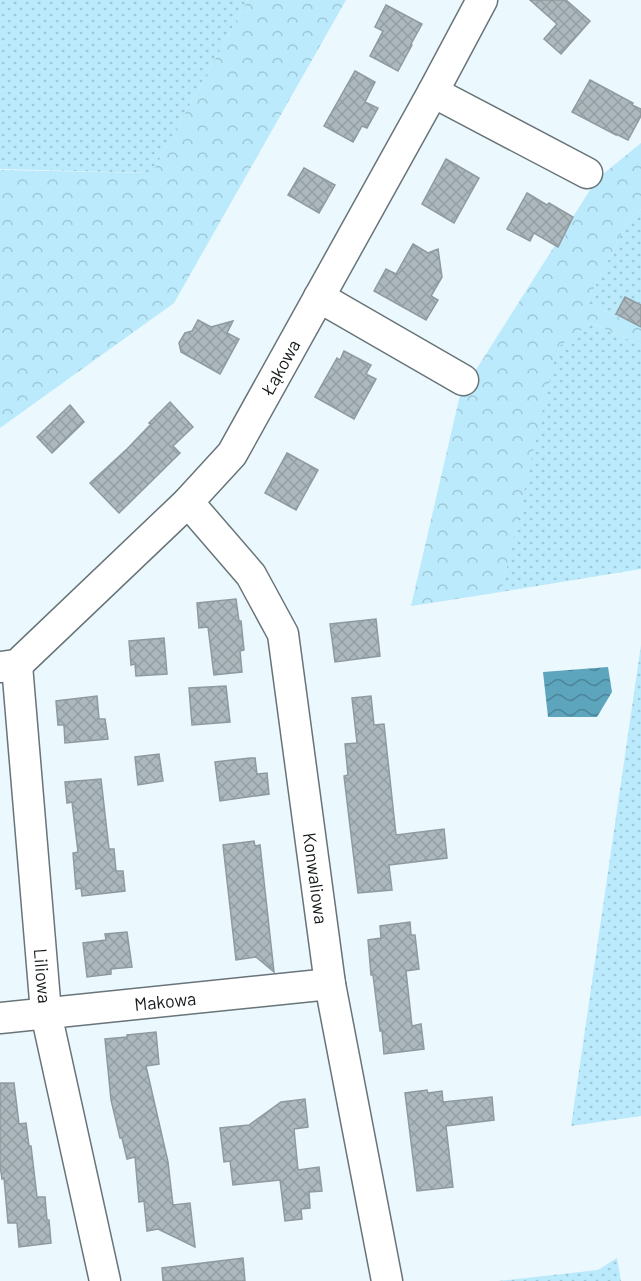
<svg xmlns="http://www.w3.org/2000/svg" width="641" height="1281" font-family="Barlow,sans-serif">
<defs>
<pattern id="grass-dots" width="8" height="8" patternUnits="userSpaceOnUse" patternTransform="scale(1.5)"><rect width="8" height="8" fill="#baeafc"/><path d="M2 2h.1M6 6h.1" fill="none" stroke="#9fc8d7" stroke-width="1.8" stroke-linecap="round"/></pattern>
<pattern id="forest-crowns" width="20" height="18" patternUnits="userSpaceOnUse" patternTransform="scale(1.5)"><rect width="20" height="18" fill="#baeafc"/><path d="M2 6a3 3 0 1 1 6 0M12 15a3 3 0 1 1 6 0" fill="none" stroke="#9fc8d7"/></pattern>
<pattern id="water-waves" width="16" height="10" patternUnits="userSpaceOnUse" patternTransform="scale(1.5)"><rect width="16" height="10" fill="#5da4bd"/><path d="M0 5q4-4 8 0t8 0" fill="none" stroke="#4c8599"/></pattern>
<pattern id="building-cross-hatch" width="8" height="8" patternUnits="userSpaceOnUse" patternTransform="scale(1.5)"><rect width="8" height="8" fill="#acb8bd"/><path d="M0 0l8 8M0 8l8-8" fill="none" stroke="#939ea2"/></pattern>
</defs>
<rect width="100%" height="100%" fill="#ebf8fd"/>
<g fill="url(#grass-dots)">
<polygon points="0,0 248,0 152,173 0,169"/>
<polygon points="641,209 641,325 586,304 629,219"/>
<polygon points="591,323 641,345 641,569 501,592 556,348"/>
<polygon points="641,645 641,1116 571,1126"/>
<polygon points="617,1258 621,1281 498,1281 598,1270"/>
</g>
<g fill="url(#forest-crowns)">
<polygon points="248,0 346,0 174,303 0,428 0,170 152,173"/>
<polygon points="641,143 641,209 629,219 586,304 641,325 641,345 591,323 557,348 501,592 411,606 460,395 597,179"/>
</g>
<polygon fill="url(#water-waves)" points="608,667 612,692 597,717 548,717 543,672"/>
<g fill="url(#building-cross-hatch)" stroke="#8e9a9f" stroke-width="1.5">
<polygon points="530,0 566,0 590,21 561,54 544,39 557,24"/>
<polygon points="386,5 422,24 411,44 412,45 398,71 370,56 383,31 375,27"/>
<polygon points="355,71 375,82 365,102 378,108 367,128 362,126 353,142 324,126"/>
<polygon points="590,80 633,103 632,105 641,109 641,116 628,140 616,134 616,135 572,112"/>
<polygon points="446,159 479,178 454,223 422,204"/>
<polygon points="304,168 335,185 319,213 288,195"/>
<polygon points="527,193 547,205 549,203 573,217 558,247 534,233 530,241 507,229"/>
<polygon points="413,244 428,253 438,249 442,277 431,296 438,300 426,320 374,291 386,269 396,274"/>
<polygon points="625,297 641,305 641,327 616,314"/>
<polygon points="198,320 211,327 233,321 227,333 239,339 220,374 181,352 179,343 185,333 192,331"/>
<polygon points="344,351 371,365 366,374 376,379 354,419 315,397 337,358 340,360"/>
<polygon points="170,402 193,427 173,446 180,453 119,513 90,483 127,449 151,424 149,423"/>
<polygon points="70,405 84,422 52,453 37,437"/>
<polygon points="287,453 318,470 296,510 265,493"/>
<polygon points="236,599 239,621 241,621 244,650 240,651 242,672 214,675 208,627 199,628 197,603"/>
<polygon points="376,619 380,656 335,662 330,624"/>
<polygon points="164,638 167,674 136,676 135,664 131,665 129,641"/>
<polygon points="226,686 230,722 192,725 189,688"/>
<polygon points="97,696 99,719 105,719 108,739 65,743 64,725 58,725 56,701"/>
<polygon points="371,696 374,725 384,724 396,835 444,829 447,858 389,865 392,890 358,893 344,776 348,775 345,744 357,743 352,698"/>
<polygon points="159,754 163,781 138,785 135,757"/>
<polygon points="250,758 255,758 257,774 267,773 269,794 220,801 215,762"/>
<polygon points="101,779 109,849 114,849 116,871 123,871 125,891 82,896 81,888 76,889 73,853 78,852 72,802 67,803 65,782"/>
<polygon points="254,841 255,846 260,845 274,972 256,957 236,960 223,845"/>
<polygon points="410,922 411,935 415,935 419,969 406,971 412,1026 421,1024 424,1049 384,1054 382,1031 380,1031 373,975 371,975 368,940 381,938 380,926"/>
<polygon points="127,932 132,967 111,969 111,974 87,977 83,943 106,940 105,934"/>
<polygon points="156,1032 159,1064 146,1066 168,1162 173,1205 190,1203 195,1247 158,1229 147,1231 144,1201 139,1202 135,1157 127,1159 122,1138 120,1138 111,1100 105,1039 127,1037 127,1035"/>
<polygon points="0,1083 14,1083 19,1124 26,1123 29,1146 31,1146 37,1197 45,1197 47,1220 49,1220 51,1243 19,1247 17,1223 8,1223 4,1178 2,1179 0,1165"/>
<polygon points="427,1090 428,1093 442,1091 443,1102 492,1097 494,1120 446,1126 453,1187 417,1191 405,1093"/>
<polygon points="305,1099 308,1127 294,1129 298,1170 319,1167 322,1191 309,1192 310,1208 301,1209 302,1219 285,1221 280,1180 233,1185 230,1161 224,1162 220,1128 249,1125 281,1102"/>
<polygon points="243,1258 245,1281 163,1281 162,1268"/>
</g>
<g fill="none" stroke-linecap="round" stroke-linejoin="round">
<g stroke="#687478" stroke-width="33">
<g id="minor">
<polyline points="433,92 587,173"/>
<polyline points="319,297 463,380"/>
<path id="s1" d="M188,502L251,575L283,634L330,984L387,1281"/>
<path id="s2" d="M17,665L46,1013L105,1281"/>
<path id="s3" d="M0,667L17,665L188,502L232,454L433,92L482,0"/>
<path id="s4" d="M0,1018L330,984"/>
</g>
</g>
<use href="#minor" stroke="#fff" stroke-width="30"/>
</g>
<g text-anchor="middle" dominant-baseline="central" stroke-width="4.5" stroke-linejoin="round" paint-order="stroke">
<g font-size="18" fill="#15191b" stroke="#fff">
<text stroke="none"><textPath href="#s3" startOffset="418">Łąkowa</textPath></text>
<text stroke="none"><textPath href="#s1" startOffset="410">Konwaliowa</textPath></text>
<text stroke="none"><textPath href="#s2" startOffset="312">Liliowa</textPath></text>
<text stroke="none"><textPath href="#s4" startOffset="166">Makowa</textPath></text>
</g>
</g>
</svg>
